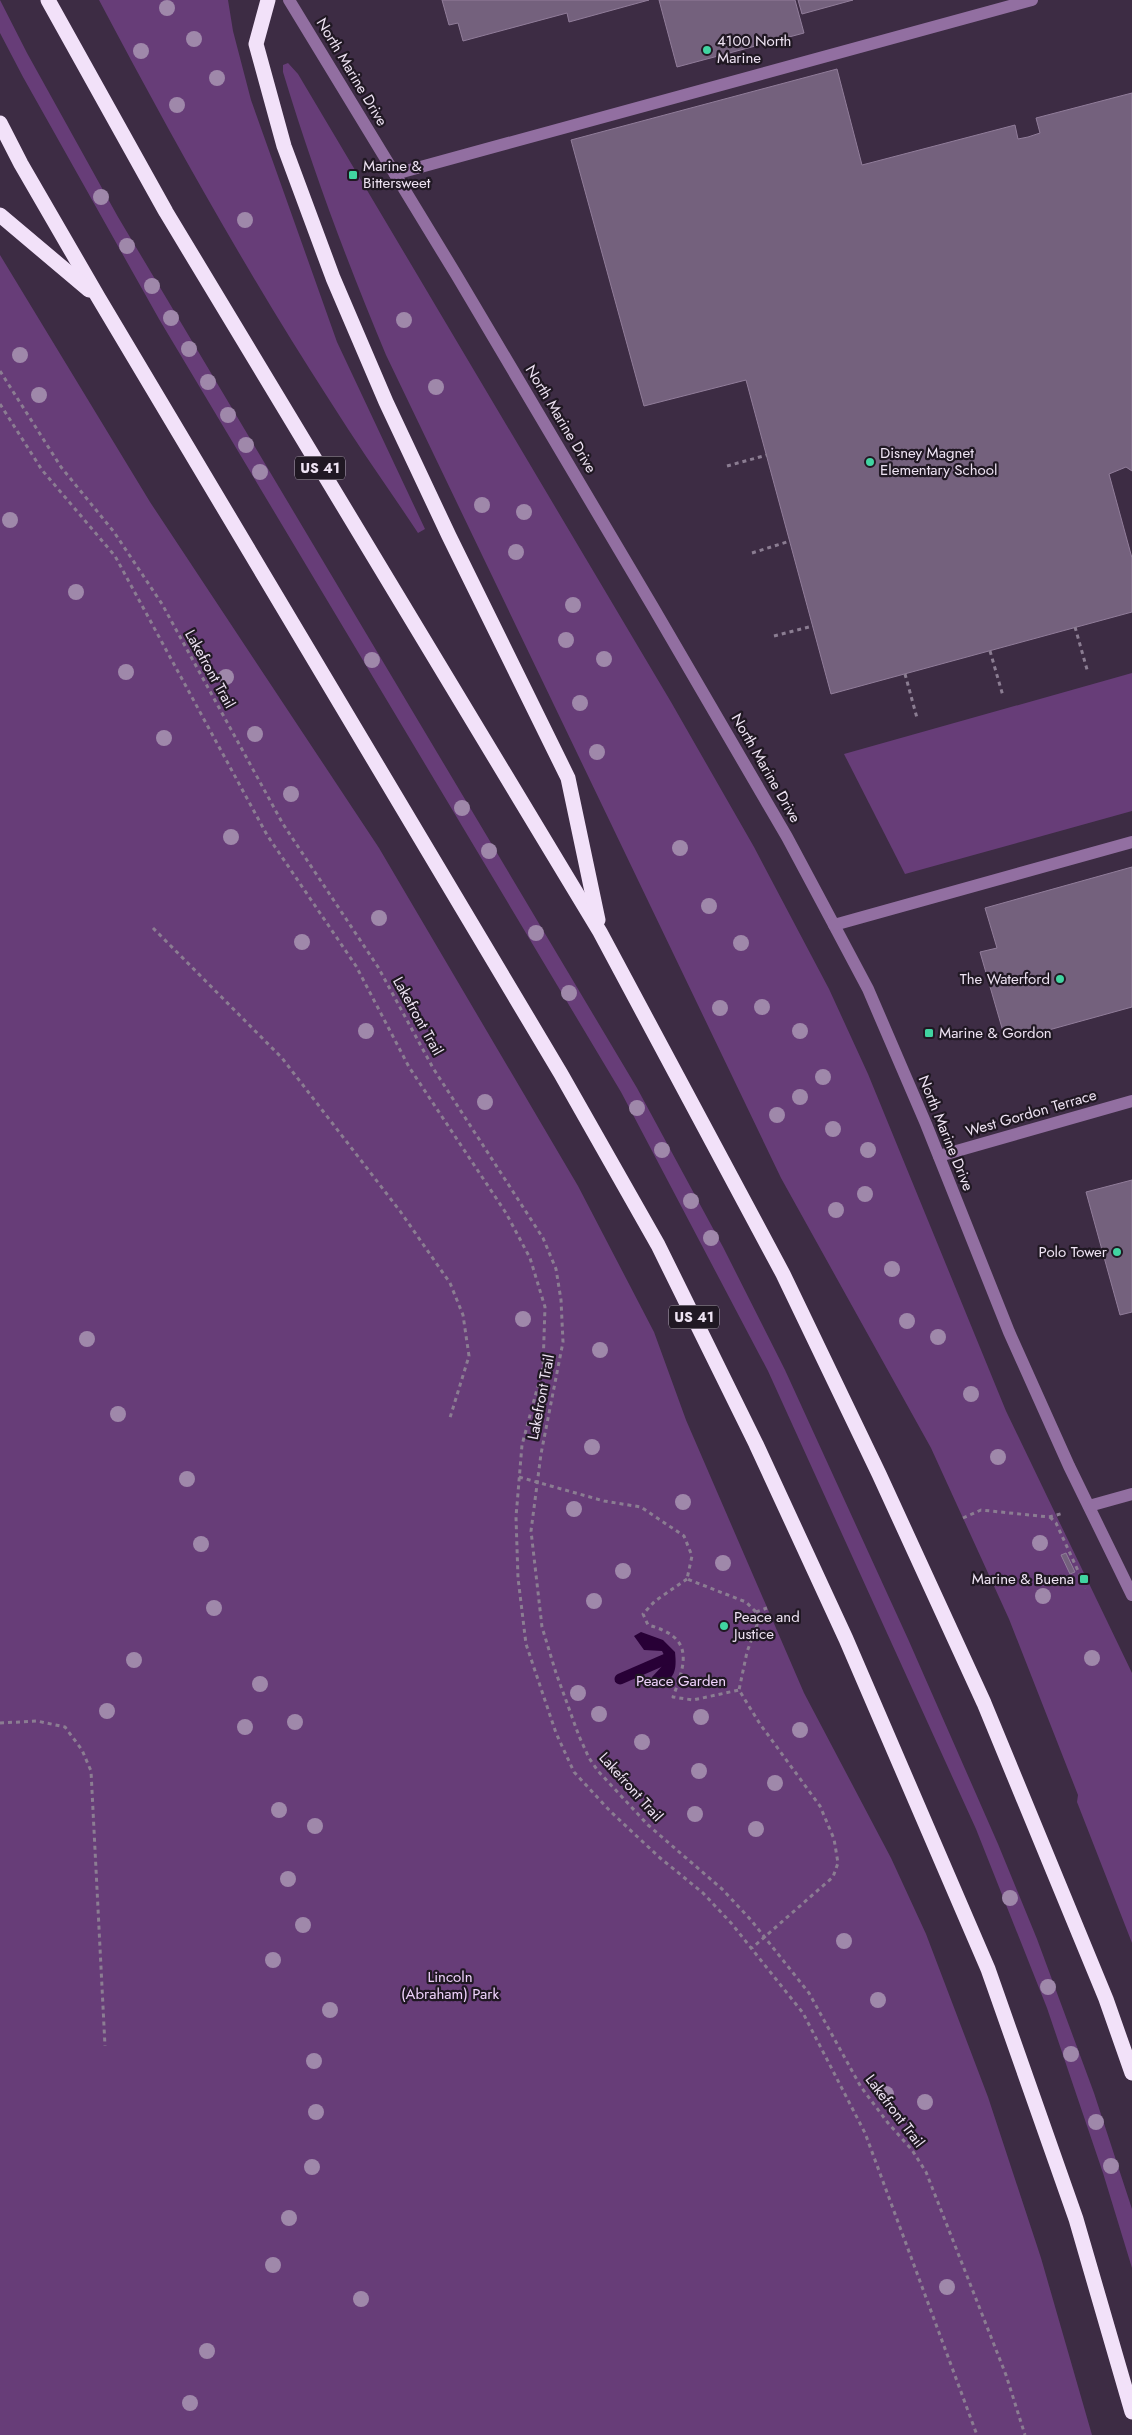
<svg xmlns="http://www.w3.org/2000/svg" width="1132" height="2435" font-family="Jost,sans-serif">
<rect width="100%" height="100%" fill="#3d2c44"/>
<g fill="#673d78">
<polygon points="0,0 27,53 118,217 637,1088 723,1247 785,1370 908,1639 998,1844 1037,1939 1094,2093 1132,2209 1132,2268 1103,2173 1047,2008 976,1829 768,1371 621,1092 159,319 23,77 0,33"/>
<path d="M99,0H228L233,31L251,100L337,342L425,529L418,533C389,489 358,446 330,401C246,271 171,136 99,0Z"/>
<path d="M288,63L298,74L671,702L754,847L829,989L868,1074L1006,1411L1132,1673V1943L1077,1802L1078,1795L1009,1619L931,1448L781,1178L386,355C347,262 312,168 283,72V65Z"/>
<polygon points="0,255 150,502 379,848 578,1186 654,1332 686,1420 804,1693 891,1858 926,1934 988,2097 1041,2258 1092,2435 0,2435"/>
<polygon points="1132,673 1132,811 905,874 844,754"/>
</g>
<path fill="#280036" d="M641,1632L663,1640L675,1652C677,1671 675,1679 657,1687L652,1681V1677L665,1663L666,1659L662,1651L644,1650L634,1636Z"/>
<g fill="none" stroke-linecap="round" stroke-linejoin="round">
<polyline stroke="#280036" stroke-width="11" points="620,1679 666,1659"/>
</g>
<g fill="#74617d" stroke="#917d9a">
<polygon points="442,0 649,0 569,22 567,13 463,41 458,23 449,25"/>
<polygon points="659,0 795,0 804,33 677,67"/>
<polygon points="798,0 853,0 802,14"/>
<polygon points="837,69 862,165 1015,125 1018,139 1028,137 1040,133 1036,118 1132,93 1132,471 1126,467 1109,474 1132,558 1132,612 831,694 746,380 644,406 571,140"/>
<polygon points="1132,867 1132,1007 1027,1036 1021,1031 1004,1035 980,952 997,948 985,908"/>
<polygon points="1132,1180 1132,1312 1120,1315 1086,1192"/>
<polygon points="1066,1553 1075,1572 1070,1574 1061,1555"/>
</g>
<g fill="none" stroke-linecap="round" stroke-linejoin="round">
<g stroke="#8b7d92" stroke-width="3" stroke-dasharray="4 4" stroke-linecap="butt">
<polyline points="0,371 61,467 114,532 162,604 283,824 378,967 433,1068 543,1238 556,1269 561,1300 563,1342 541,1454 531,1531 542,1627 556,1673 579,1736 589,1758 598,1771 648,1825 722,1889 751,1920 809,1993 861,2087 888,2123 912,2150 926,2172 1006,2375 1025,2435"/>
<polyline points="0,404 42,470 115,556 267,835 356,966 409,1067 506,1213 530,1258 545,1307 543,1367 522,1445 516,1517 518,1578 526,1644 556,1733 574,1772 610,1811 659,1857 703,1893 732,1924 803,2013 865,2133 977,2435"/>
<polyline points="727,466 767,455"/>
<polyline points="752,553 790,541"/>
<polyline points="1075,627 1088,673"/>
<polyline points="774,636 813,626"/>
<polyline points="990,651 1003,696"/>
<polyline points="905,674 917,718"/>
<polyline points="153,928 282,1058 400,1211 450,1283 463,1315 469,1356 449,1421"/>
<polyline points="519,1477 604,1501 641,1507 684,1536 692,1556 687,1579 746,1602 756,1612 757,1625 747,1652 739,1690 760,1724 820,1806 834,1839 838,1863 833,1877 752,1948"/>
<polyline points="1050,1517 1056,1523 1086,1588"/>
<polyline points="963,1518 981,1510 1049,1517 1064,1513"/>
<path d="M687,1579L655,1601L643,1614L648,1625C693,1637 687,1660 673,1697L693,1700L739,1690"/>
<polyline points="756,1612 767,1608"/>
<polyline points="0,1723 37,1721 65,1727 82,1750 91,1771 105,2046"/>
</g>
<g stroke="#926fa1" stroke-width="12">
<polyline points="289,0 457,276 653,607 787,837 834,925 868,989 926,1124 1009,1332 1069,1466 1132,1595"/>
<polyline points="395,174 1032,0"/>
<polyline points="834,925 1132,842"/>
<polyline points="939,1156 1132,1101"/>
<polyline points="1089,1506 1132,1494"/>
</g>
<g stroke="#f2e1f9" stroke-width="15">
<polyline points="48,0 166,212 600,932 783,1274 879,1474 984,1703 1106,1999 1132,2073"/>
<polyline points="268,0 256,44 284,146 333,278 386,402 449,536 568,778 598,920"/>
<polyline points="0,123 21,164 98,297 561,1074 658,1245 756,1444 846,1639 988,1969 1076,2219 1132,2412"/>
<polyline points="0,215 89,290"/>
</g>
</g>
<g fill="#9f88aa">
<circle cx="167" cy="8" r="8"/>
<circle cx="194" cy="39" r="8"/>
<circle cx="141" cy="51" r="8"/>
<circle cx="217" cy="78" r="8"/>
<circle cx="177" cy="105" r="8"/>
<circle cx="101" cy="197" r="8"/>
<circle cx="245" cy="220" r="8"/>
<circle cx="127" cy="246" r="8"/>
<circle cx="152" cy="286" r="8"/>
<circle cx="171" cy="318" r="8"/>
<circle cx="404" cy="320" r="8"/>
<circle cx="189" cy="349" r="8"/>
<circle cx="20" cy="355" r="8"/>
<circle cx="208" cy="382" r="8"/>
<circle cx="436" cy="387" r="8"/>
<circle cx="39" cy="395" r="8"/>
<circle cx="228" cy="415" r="8"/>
<circle cx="246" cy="445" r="8"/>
<circle cx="260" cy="472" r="8"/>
<circle cx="482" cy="505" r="8"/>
<circle cx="524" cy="512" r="8"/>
<circle cx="10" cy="520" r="8"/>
<circle cx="516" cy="552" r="8"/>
<circle cx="76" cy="592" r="8"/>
<circle cx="573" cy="605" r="8"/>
<circle cx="566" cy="640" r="8"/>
<circle cx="604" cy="659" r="8"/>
<circle cx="372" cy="660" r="8"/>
<circle cx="126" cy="672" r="8"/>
<circle cx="226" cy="677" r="8"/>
<circle cx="580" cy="703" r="8"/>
<circle cx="255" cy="734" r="8"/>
<circle cx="164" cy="738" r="8"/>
<circle cx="597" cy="752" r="8"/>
<circle cx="291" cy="794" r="8"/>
<circle cx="462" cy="808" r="8"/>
<circle cx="231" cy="837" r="8"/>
<circle cx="680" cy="848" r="8"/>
<circle cx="489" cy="851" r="8"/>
<circle cx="709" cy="906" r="8"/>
<circle cx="379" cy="918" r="8"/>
<circle cx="536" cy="933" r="8"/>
<circle cx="302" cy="942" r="8"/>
<circle cx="741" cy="943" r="8"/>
<circle cx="569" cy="993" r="8"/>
<circle cx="762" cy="1007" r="8"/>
<circle cx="720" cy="1008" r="8"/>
<circle cx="366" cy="1031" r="8"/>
<circle cx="800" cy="1031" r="8"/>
<circle cx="823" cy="1077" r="8"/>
<circle cx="800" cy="1097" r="8"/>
<circle cx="485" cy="1102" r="8"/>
<circle cx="637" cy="1108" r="8"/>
<circle cx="777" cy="1115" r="8"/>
<circle cx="833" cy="1129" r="8"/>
<circle cx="662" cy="1150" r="8"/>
<circle cx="868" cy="1150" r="8"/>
<circle cx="865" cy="1194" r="8"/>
<circle cx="691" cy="1201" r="8"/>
<circle cx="836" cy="1210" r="8"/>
<circle cx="711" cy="1238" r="8"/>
<circle cx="892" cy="1269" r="8"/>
<circle cx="523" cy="1319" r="8"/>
<circle cx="907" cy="1321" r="8"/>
<circle cx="938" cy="1337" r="8"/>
<circle cx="87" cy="1339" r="8"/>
<circle cx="600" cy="1350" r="8"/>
<circle cx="971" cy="1394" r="8"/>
<circle cx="118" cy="1414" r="8"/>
<circle cx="592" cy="1447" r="8"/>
<circle cx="998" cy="1457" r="8"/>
<circle cx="187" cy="1479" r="8"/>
<circle cx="683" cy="1502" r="8"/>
<circle cx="574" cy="1509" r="8"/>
<circle cx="1040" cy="1543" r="8"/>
<circle cx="201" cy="1544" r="8"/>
<circle cx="723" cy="1563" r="8"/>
<circle cx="623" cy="1571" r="8"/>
<circle cx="1043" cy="1596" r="8"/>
<circle cx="594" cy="1601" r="8"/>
<circle cx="214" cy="1608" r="8"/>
<circle cx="1092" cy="1658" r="8"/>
<circle cx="134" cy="1660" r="8"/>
<circle cx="260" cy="1684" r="8"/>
<circle cx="578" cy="1693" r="8"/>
<circle cx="107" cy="1711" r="8"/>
<circle cx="599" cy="1714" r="8"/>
<circle cx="701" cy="1717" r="8"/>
<circle cx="295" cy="1722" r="8"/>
<circle cx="245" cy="1727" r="8"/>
<circle cx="800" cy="1730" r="8"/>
<circle cx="642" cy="1742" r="8"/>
<circle cx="699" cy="1771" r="8"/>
<circle cx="775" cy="1783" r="8"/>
<circle cx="279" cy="1810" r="8"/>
<circle cx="695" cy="1814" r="8"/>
<circle cx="315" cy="1826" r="8"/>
<circle cx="756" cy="1829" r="8"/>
<circle cx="288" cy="1879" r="8"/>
<circle cx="1010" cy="1898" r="8"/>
<circle cx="303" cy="1925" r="8"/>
<circle cx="844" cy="1941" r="8"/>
<circle cx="273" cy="1960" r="8"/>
<circle cx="1048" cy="1987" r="8"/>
<circle cx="878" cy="2000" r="8"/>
<circle cx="330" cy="2010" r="8"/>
<circle cx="1071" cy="2054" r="8"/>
<circle cx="314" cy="2061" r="8"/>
<circle cx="886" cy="2094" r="8"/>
<circle cx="925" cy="2102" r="8"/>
<circle cx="316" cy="2112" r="8"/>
<circle cx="1096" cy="2122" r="8"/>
<circle cx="1111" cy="2166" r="8"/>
<circle cx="312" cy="2167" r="8"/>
<circle cx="289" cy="2218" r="8"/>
<circle cx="273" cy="2265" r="8"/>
<circle cx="947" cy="2287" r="8"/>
<circle cx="361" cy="2299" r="8"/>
<circle cx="207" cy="2351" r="8"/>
<circle cx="190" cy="2403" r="8"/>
</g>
<g fill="#41d4a1" stroke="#201823" stroke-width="2">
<circle cx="707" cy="50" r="5"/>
<rect x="348" y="170" width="10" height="10" rx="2.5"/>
<circle cx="870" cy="462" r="5"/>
<circle cx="1060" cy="979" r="5"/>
<rect x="924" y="1028" width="10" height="10" rx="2.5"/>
<circle cx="1117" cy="1252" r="5"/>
<rect x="1079" y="1574" width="10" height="10" rx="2.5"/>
<circle cx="724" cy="1626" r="5"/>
</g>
<g text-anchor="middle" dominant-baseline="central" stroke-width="4.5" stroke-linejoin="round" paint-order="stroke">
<g fill="#201823" stroke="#b0a6b5" stroke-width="1">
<rect x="295" y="456.5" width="50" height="23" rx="4"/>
<rect x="669" y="1305.5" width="50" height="23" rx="4"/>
</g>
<g font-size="14" font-weight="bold" fill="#eee3f3">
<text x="320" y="468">US 41</text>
<text x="694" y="1317">US 41</text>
</g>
<g font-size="15" fill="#eee3f3" stroke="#201823" text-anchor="start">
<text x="717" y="41">4100 North<tspan x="717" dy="17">Marine</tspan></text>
<text x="363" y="166">Marine &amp;<tspan x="363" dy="17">Bittersweet</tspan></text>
<text x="880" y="453">Disney Magnet<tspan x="880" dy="17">Elementary School</tspan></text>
<text x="1050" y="979" text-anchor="end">The Waterford</text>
<text x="939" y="1033">Marine &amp; Gordon</text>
<text x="1107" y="1252" text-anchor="end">Polo Tower</text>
<text x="1074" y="1579" text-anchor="end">Marine &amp; Buena</text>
<text x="734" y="1617">Peace and<tspan x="734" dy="17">Justice</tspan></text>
</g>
<g font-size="15" fill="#eee3f3" stroke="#201823">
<text transform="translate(352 72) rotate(59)">North Marine Drive</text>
<text transform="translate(561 419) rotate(59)">North Marine Drive</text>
<text transform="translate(210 669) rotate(61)">Lakefront Trail</text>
<text transform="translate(766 768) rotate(60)">North Marine Drive</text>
<text transform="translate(418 1016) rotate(61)">Lakefront Trail</text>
<text transform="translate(1031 1113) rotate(-16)">West Gordon Terrace</text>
<text transform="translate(946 1133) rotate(68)">North Marine Drive</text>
<text transform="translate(541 1397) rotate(-79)">Lakefront Trail</text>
<text transform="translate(631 1787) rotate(48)">Lakefront Trail</text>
<text transform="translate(895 2111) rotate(53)">Lakefront Trail</text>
</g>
<g font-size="15" fill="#f0d3fd" stroke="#201823">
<text x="681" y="1681">Peace Garden</text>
<text x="450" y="1977">Lincoln<tspan x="450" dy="17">(Abraham) Park</tspan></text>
</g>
</g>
</svg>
